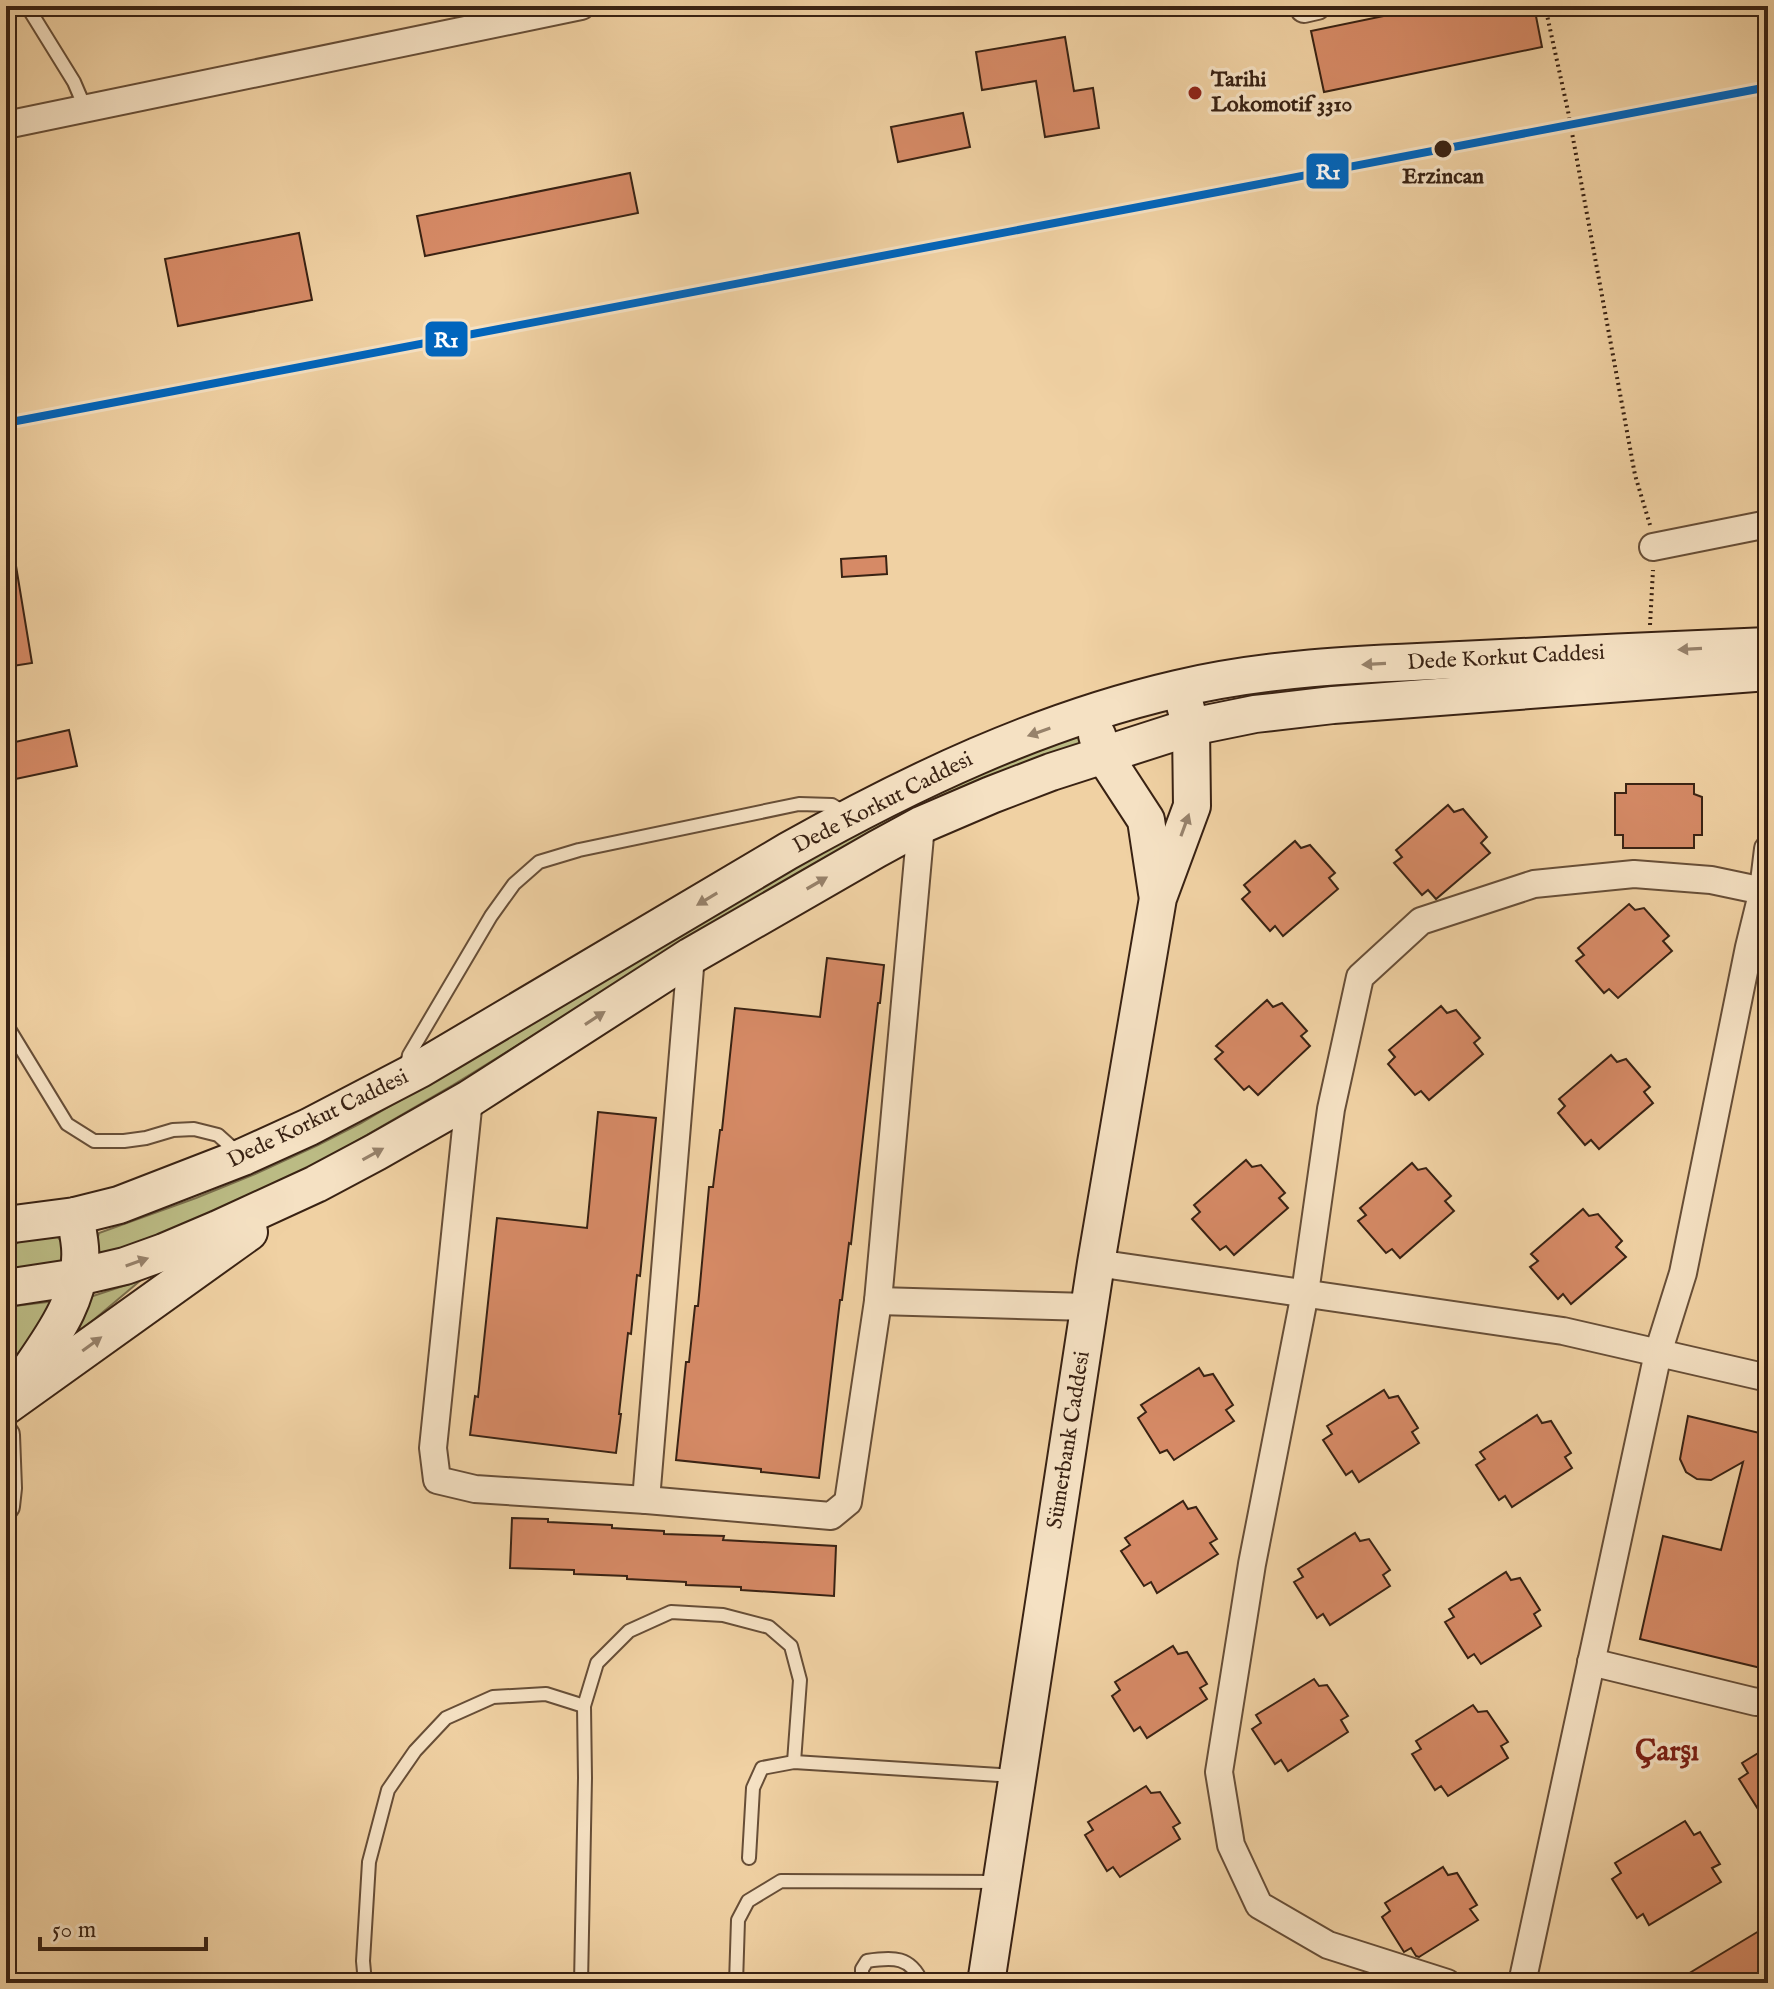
<svg xmlns="http://www.w3.org/2000/svg" width="1774" height="1989" font-family="'IM FELL English',serif">
<rect width="100%" height="100%" fill="#f0d1a3"/>
<filter id="stains"><feTurbulence type="fractalNoise" baseFrequency=".0025" numOctaves="4"/><feColorMatrix values="0 0 0 0 .2 0 0 0 0 .09 0 0 0 0 .02 0 0 0 .5 -.17"/></filter>
<radialGradient id="worn" r=".72"><stop offset=".6" stop-color="#630" stop-opacity="0"/><stop offset="1" stop-color="#630" stop-opacity=".3"/></radialGradient>
<g fill="#bbbb84" stroke="#7a6e4c" stroke-width="2">
<path d="M1080,733L1084,744L983,779L882,826L803,870L453,1085L327,1158L208,1218L102,1256C97,1249 96,1241 99,1233L196,1198L255,1174L318,1145L361,1123L880,815Z"/>
<path d="M57,1236L62,1243L64,1263L19,1272L13,1269C0,1235 35,1238 57,1236Z"/>
<polygon points="141,1280 78,1333 87,1298"/>
<polygon points="56,1301 6,1371 6,1307"/>
</g>
<g fill="#d68a66" stroke="#392213" stroke-width="2">
<polygon points="1432,6 1534,6 1542,47 1324,92 1311,31"/>
<polygon points="1065,37 1074,91 1093,88 1099,128 1045,137 1036,81 982,90 976,52"/>
<polygon points="963,113 970,147 898,162 891,127"/>
<polygon points="630,173 638,213 425,256 417,216"/>
<polygon points="299,233 312,300 178,326 165,259"/>
<polygon points="886,556 887,574 842,577 841,559"/>
<polygon points="16,566 32,663 6,667 6,567"/>
<polygon points="69,730 77,766 6,781 6,744"/>
<polygon points="1626,784 1694,784 1694,794 1702,797 1702,835 1694,835 1694,848 1623,848 1623,835 1615,835 1615,793 1626,793"/>
<polygon points="1448,805 1454,812 1463,809 1487,837 1481,843 1490,853 1436,899 1428,890 1422,895 1394,863 1402,857 1396,850"/>
<polygon points="1295,841 1301,848 1310,845 1335,873 1329,878 1338,889 1283,936 1275,926 1270,931 1242,899 1250,892 1244,885"/>
<polygon points="1629,904 1635,910 1644,908 1669,936 1663,941 1672,951 1618,998 1609,989 1604,993 1576,961 1584,955 1578,948"/>
<polygon points="827,958 884,965 880,1003 878,1003 851,1244 849,1243 842,1300 840,1300 819,1478 761,1472 761,1469 676,1460 686,1362 689,1362 695,1306 698,1306 709,1187 713,1187 720,1130 722,1130 735,1008 820,1017"/>
<polygon points="1267,1000 1273,1007 1282,1003 1307,1031 1301,1036 1310,1046 1258,1095 1249,1086 1244,1090 1215,1059 1223,1052 1216,1046"/>
<polygon points="1441,1006 1447,1013 1456,1010 1480,1038 1474,1043 1483,1054 1429,1100 1421,1091 1415,1095 1388,1064 1395,1057 1389,1050"/>
<polygon points="1611,1055 1617,1062 1626,1059 1650,1087 1644,1092 1653,1103 1599,1149 1591,1140 1585,1145 1558,1113 1565,1106 1559,1099"/>
<polygon points="598,1112 656,1118 640,1276 637,1275 631,1334 628,1333 619,1414 621,1414 616,1453 470,1435 475,1396 478,1397 497,1218 587,1228"/>
<polygon points="1246,1160 1252,1167 1261,1165 1285,1193 1279,1198 1288,1208 1234,1255 1226,1246 1220,1250 1192,1219 1200,1212 1194,1205"/>
<polygon points="1412,1163 1418,1170 1426,1168 1451,1196 1445,1201 1454,1211 1400,1258 1392,1249 1386,1253 1358,1221 1366,1215 1360,1208"/>
<polygon points="1583,1209 1589,1216 1598,1214 1622,1241 1616,1247 1626,1257 1571,1304 1563,1294 1558,1299 1530,1267 1538,1261 1531,1254"/>
<polygon points="1199,1368 1204,1376 1213,1374 1233,1405 1226,1410 1234,1421 1174,1460 1167,1450 1160,1453 1138,1418 1146,1412 1141,1405"/>
<polygon points="1384,1390 1389,1398 1398,1396 1418,1428 1412,1432 1419,1443 1359,1482 1352,1471 1346,1475 1323,1440 1332,1434 1327,1426"/>
<polygon points="1537,1415 1542,1423 1551,1421 1571,1453 1565,1457 1572,1468 1512,1507 1505,1496 1499,1500 1476,1465 1485,1459 1480,1452"/>
<polygon points="1688,1416 1768,1435 1768,1656 1765,1669 1640,1639 1663,1536 1721,1550 1743,1462 1711,1480 1697,1479 1686,1472 1680,1459"/>
<polygon points="1183,1501 1188,1509 1196,1507 1217,1539 1210,1543 1218,1554 1157,1593 1151,1582 1144,1586 1121,1551 1130,1545 1125,1538"/>
<polygon points="512,1518 548,1519 548,1522 612,1525 612,1528 664,1531 664,1534 724,1536 723,1540 836,1546 834,1596 741,1590 741,1587 686,1585 686,1582 627,1579 627,1576 574,1574 574,1570 510,1568"/>
<polygon points="1355,1533 1360,1541 1369,1539 1390,1570 1383,1575 1390,1586 1330,1625 1323,1614 1317,1618 1294,1582 1303,1577 1298,1569"/>
<polygon points="1506,1572 1511,1580 1520,1578 1540,1610 1534,1614 1541,1626 1481,1664 1474,1654 1468,1658 1445,1622 1454,1617 1449,1609"/>
<polygon points="1173,1646 1178,1654 1187,1652 1207,1684 1200,1688 1207,1699 1147,1738 1140,1727 1134,1731 1112,1696 1120,1690 1115,1682"/>
<polygon points="1314,1679 1319,1686 1327,1685 1348,1716 1341,1720 1348,1732 1288,1771 1281,1760 1275,1764 1252,1729 1261,1723 1256,1715"/>
<polygon points="1473,1705 1478,1712 1487,1711 1508,1742 1501,1746 1508,1758 1448,1796 1441,1786 1435,1790 1412,1754 1421,1749 1416,1741"/>
<polygon points="1768,1747 1768,1825 1739,1779 1748,1773 1742,1763"/>
<polygon points="1146,1786 1151,1793 1160,1792 1180,1823 1173,1827 1180,1839 1120,1877 1113,1867 1107,1871 1085,1835 1093,1830 1088,1822"/>
<polygon points="1685,1821 1694,1835 1700,1832 1720,1864 1712,1868 1721,1882 1649,1925 1643,1914 1637,1918 1612,1879 1621,1873 1615,1863"/>
<polygon points="1443,1867 1448,1875 1457,1873 1477,1905 1470,1909 1478,1920 1419,1957 1416,1956 1411,1948 1404,1952 1382,1917 1390,1911 1385,1903"/>
<polygon points="1759,1931 1768,1946 1768,1983 1673,1983"/>
</g>
<g fill="none" stroke-linecap="round" stroke-linejoin="round">
<g stroke="#674e37" stroke-width="16">
<g id="lane">
<polyline points="27,6 74,82 86,110"/>
<polyline points="6,1024 67,1124 94,1141 124,1141 146,1138 173,1130 194,1129 218,1135 238,1153"/>
<polyline points="406,1069 409,1055 491,916 514,884 539,862 579,850 799,804 832,805 847,814"/>
<polyline points="749,1858 753,1788 762,1768 794,1762 1015,1776"/>
<polyline points="365,1983 363,1961 369,1862 388,1790 415,1751 446,1718 493,1697 546,1694 584,1706"/>
<polyline points="581,1983 585,1778 584,1706 597,1663 629,1631 671,1612 723,1615 769,1627 791,1646 800,1680 794,1762"/>
<polyline points="736,1983 738,1920 748,1901 781,1881 999,1882"/>
<path d="M862,1983V1969L867,1961C893,1957 911,1956 922,1983"/>
</g>
</g>
<g stroke="#674e37" stroke-width="30">
<g id="street">
<polyline points="1303,6 1304,9 1317,6"/>
<polyline points="6,125 581,6"/>
<polyline points="1653,547 1768,524"/>
<polyline points="469,1099 433,1448 437,1480 475,1489 646,1500 831,1516 848,1502 878,1301 921,825"/>
<polyline points="1096,1263 1563,1331 1768,1378"/>
<polyline points="878,1301 1089,1307"/>
<polyline points="6,1435 8,1488 6,1506"/>
<polyline points="646,1500 691,956"/>
<polyline points="1591,1662 1756,1702 1768,1701"/>
<polyline points="1447,1983 1328,1945 1259,1905 1231,1845 1219,1772 1252,1564 1305,1293 1331,1109 1360,977 1421,921 1534,884 1634,874 1711,880 1768,892"/>
<polyline points="1522,1983 1658,1353 1683,1273 1749,947 1763,890 1768,849"/>
</g>
</g>
<g stroke="#392213" stroke-width="40">
<g id="secondary">
<polyline points="1097,735 1103,754 1146,820 1157,893"/>
<path d="M6,1225L75,1216L119,1205L243,1157L309,1127L420,1069L788,851C911,782 1039,721 1177,689C1270,667 1366,664 1460,660C1563,655 1665,650 1768,646"/>
<polyline points="6,1288 78,1277 125,1266 164,1252 218,1229 316,1184 376,1152 469,1099 691,956 877,849 921,825 991,795 1051,772 1191,727 1255,714 1333,705 1768,672"/>
<path d="M18,1387C46,1345 84,1301 80,1247C79,1236 77,1226 75,1216"/>
<polyline points="6,1406 249,1232"/>
<polyline points="986,1983 1096,1263 1158,898 1192,806 1191,727 1185,705"/>
</g>
</g>
<g stroke="#392213" stroke-width="4" stroke-dasharray="2 4" stroke-linecap="butt">
<polyline points="1545,6 1568,111 1635,475 1650,525"/>
<polyline points="1650,625 1653,570"/>
</g>
<use href="#lane" stroke="#f5e1c3" stroke-width="12"/>
<use href="#street" stroke="#f5e1c3" stroke-width="26"/>
<use href="#secondary" stroke="#f5e1c3" stroke-width="36"/>
<g stroke="#f5e1c3" stroke-width="14">
<polyline id="rail-1" points="6,423 1768,87"/>
</g>
<use href="#rail-1" stroke="#0065bd" stroke-width="8"/>
</g>
<defs><path id="oneway-solid" d="M-6-.8H1V-3.2L6.5 0L1 3.2V.8H-6Z" transform="scale(2)"/></defs>
<g fill="#97826b">
<use href="#oneway-solid" transform="translate(1690 649) rotate(177)"/>
<use href="#oneway-solid" transform="translate(1374 664) rotate(177)"/>
<use href="#oneway-solid" transform="translate(1039 732) rotate(161)"/>
<use href="#oneway-solid" transform="translate(1185 825) rotate(-70)"/>
<use href="#oneway-solid" transform="translate(817 883) rotate(-30)"/>
<use href="#oneway-solid" transform="translate(707 899) rotate(149)"/>
<use href="#oneway-solid" transform="translate(595 1018) rotate(-33)"/>
<use href="#oneway-solid" transform="translate(373 1154) rotate(-29)"/>
<use href="#oneway-solid" transform="translate(137 1262) rotate(-19)"/>
<use href="#oneway-solid" transform="translate(92 1344) rotate(-36)"/>
</g>
<circle fill="#8f2418" stroke="#f5e1c3" stroke-width="3" cx="1195" cy="93" r="8"/>
<circle fill="#392213" stroke="#f5e1c3" stroke-width="3" cx="1443" cy="149" r="10"/>
<g text-anchor="middle" dominant-baseline="central" stroke-width="7" stroke-linejoin="round" paint-order="stroke">
<g font-size="22" font-weight="bold" fill="#392213" stroke="#f5e1c3" text-anchor="start">
<text x="1211" y="80">Tarihi<tspan x="1211" dy="25">Lokomotif 3310</tspan></text>
</g>
<g font-size="22" font-weight="bold" fill="#392213" stroke="#f5e1c3">
<text x="1443" y="177">Erzincan</text>
</g>
<g font-size="22" fill="#392213" stroke="#f5e1c3">
<text transform="translate(1506 658) rotate(-3)">Dede Korkut Caddesi</text>
<text transform="translate(883 803) rotate(-27)">Dede Korkut Caddesi</text>
<text transform="translate(318 1119) rotate(-26)">Dede Korkut Caddesi</text>
<text transform="translate(1069 1440) rotate(-81)">Sümerbank Caddesi</text>
</g>
<g font-size="30" font-weight="bold" fill="#7a1f14" stroke="#f5e1c3">
<text x="1667" y="1752">Çarşı</text>
</g>
</g>
<g stroke="#f5e1c3" stroke-width="3">
<rect x="1305" y="152" width="45" height="38" rx="8" fill="#0065bd"/>
<rect x="424" y="320" width="45" height="38" rx="8" fill="#0065bd"/>
</g>
<g font-size="22" text-anchor="middle" font-weight="bold" fill="#fff">
<text x="1328" y="179">R1</text>
<text x="446" y="347">R1</text>
</g>
<rect width="1774" height="1989" fill="none" stroke="#f0d1a3" stroke-width="32"/>
<rect x="8" y="8" width="1758" height="1973" fill="none" stroke="#392213" stroke-width="4"/>
<rect x="16" y="16" width="1742" height="1957" fill="none" stroke="#392213" stroke-width="2"/>
<path d="M40 1937v12h166v-12" fill="none" stroke="#392213" stroke-width="4"/>
<text x="52" y="1937" font-size="24" fill="#392213" stroke="#f5e1c3" stroke-width="6" paint-order="stroke">50 m</text>
<rect width="100%" height="100%" filter="url(#stains)"/>
<rect width="100%" height="100%" fill="url(#worn)"/>
</svg>
